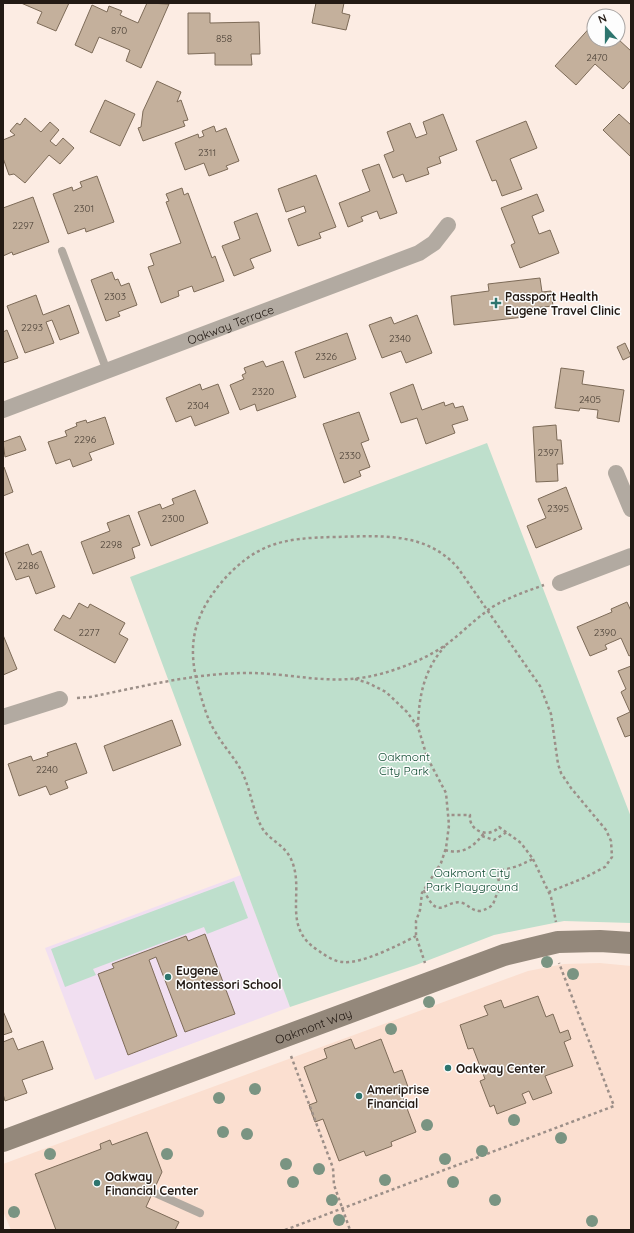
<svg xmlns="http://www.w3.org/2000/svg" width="634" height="1233" font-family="Quicksand,sans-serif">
<rect width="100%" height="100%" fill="#fcece3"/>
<polygon fill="#fbdfd0" points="600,963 631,966 631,1230 11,1230 3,1211 3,1164 528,971 564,964"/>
<polygon fill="#f1dff1" points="241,875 290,1007 95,1080 45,948"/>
<g fill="#bedfcc">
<polygon points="487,443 631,817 631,923 564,921 494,935 416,965 290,1007 130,577"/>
<polygon points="234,881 248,918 207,934 204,927 93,969 96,975 65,987 51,949"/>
</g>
<g fill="#c4b09c" stroke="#7d6b58">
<polygon points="21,3 69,3 56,31 37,23 42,12"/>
<polygon points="147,3 169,4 141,68 126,61 130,50 99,37 92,53 75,45 92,5 107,12 109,6 122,11 120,15 138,23"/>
<polygon points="316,3 344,3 342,13 350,15 346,30 312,23"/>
<polygon points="188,13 210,13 210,23 259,22 260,54 251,54 252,65 215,65 215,53 188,54"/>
<polygon points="594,23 594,40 618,39 631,51 631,80 623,89 595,64 576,85 555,66"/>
<polygon points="157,81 181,92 177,102 181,100 188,120 183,121 185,126 143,141 138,128 141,127 143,111"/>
<polygon points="105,100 135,114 120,146 90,132"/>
<polygon points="443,114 457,150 439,157 441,163 427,168 429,174 406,182 403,174 393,178 384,155 394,151 387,132 410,123 416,138 427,134 423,122"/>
<polygon points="619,114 631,125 631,157 603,130"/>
<polygon points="25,118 41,132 50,122 59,130 50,141 56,146 63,138 74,148 60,164 49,155 25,183 14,174 9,175 3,158 3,140 15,135 10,131 17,123 20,125"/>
<polygon points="526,121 537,148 510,159 522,189 502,196 496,180 492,181 476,141"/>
<polygon points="214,126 216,132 226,128 239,161 226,166 228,169 209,176 204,163 185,170 175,143 198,134 199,138 204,136 202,131"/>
<polygon points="379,164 397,213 380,219 377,211 361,217 363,221 348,227 339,203 370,191 362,170"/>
<polygon points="316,175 336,227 319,233 321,238 298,246 288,219 306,212 304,206 286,212 278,189"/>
<polygon points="97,176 114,222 86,232 85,228 68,234 53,194 72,187 73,191 82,187 80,182"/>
<polygon points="182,188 184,195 188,193 212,258 215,256 224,281 194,292 192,286 178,291 179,296 161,303 148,267 154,265 150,254 181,243 166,202 169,201 166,194"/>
<polygon points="537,194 544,211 532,216 539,234 550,230 559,253 520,268 511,245 515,243 501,208"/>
<polygon points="33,197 49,242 13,255 12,252 3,256 3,208"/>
<polygon points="257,213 271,251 250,259 254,268 234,276 222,246 240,239 234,222"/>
<polygon points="112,272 115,280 118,279 121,286 129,283 137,305 118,312 120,316 106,321 91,280"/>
<polygon points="540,278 542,292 551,291 553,306 523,309 524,317 454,325 451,296 489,291 488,284"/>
<polygon points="36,295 43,315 69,305 79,333 60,340 52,320 46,322 54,343 25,353 7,306"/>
<polygon points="417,315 432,353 406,363 401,351 382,358 369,325 391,317 394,324"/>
<polygon points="7,330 18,358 3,363 3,332"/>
<polygon points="347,333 356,359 304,378 295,352"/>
<polygon points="625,343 631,356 623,360 617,347"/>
<polygon points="263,361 266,367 283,361 296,397 257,411 255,404 240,410 230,385 244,379 242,375 246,373 244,368"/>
<polygon points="561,368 584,371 582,384 624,390 619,422 597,418 598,410 580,408 579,411 555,408"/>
<polygon points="200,384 202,390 218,384 229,413 195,426 191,416 176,422 166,398"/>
<polygon points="413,384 422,410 444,402 445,406 453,403 455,408 463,406 468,420 452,425 455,433 426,444 417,418 401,423 390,393"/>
<polygon points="359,412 369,440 361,443 370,467 359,471 361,476 344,483 323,424"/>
<polygon points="105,417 114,444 89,453 92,460 73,467 70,459 56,464 48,442 67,436 65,431 77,426 76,423 86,420 87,423"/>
<polygon points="556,425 557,440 561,440 563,464 557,464 558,481 536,482 533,427"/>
<polygon points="20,436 26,450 5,457 3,442"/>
<polygon points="4,467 13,492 3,496 3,468"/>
<polygon points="566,487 582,529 536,548 527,526 546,518 538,499"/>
<polygon points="195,490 208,523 151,546 138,512 160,504 162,509 174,504 172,499"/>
<polygon points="129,515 140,545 132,548 135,558 93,574 81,542 110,531 107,523"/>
<polygon points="28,544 32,555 41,551 55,587 36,594 29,576 16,580 5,553"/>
<polygon points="627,602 631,611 631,655 629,656 621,638 605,645 607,649 590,656 577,627 612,612 611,609"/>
<polygon points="79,603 88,608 90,604 125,623 119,634 128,639 115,663 54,630 63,615 70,619"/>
<polygon points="3,635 17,669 3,675"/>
<polygon points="631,666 631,735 625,737 617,718 630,712 621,692 626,689 618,671"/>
<polygon points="172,720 181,745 113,771 104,746"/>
<polygon points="76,743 87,773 65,781 68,788 50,795 46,786 19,796 8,764 31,756 33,761 48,756 47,753"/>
<polygon points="205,934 235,1014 185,1032 156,957 149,960 177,1036 128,1055 98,974 114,968 112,964 186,936 188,941"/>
<polygon points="538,996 546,1017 553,1014 560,1033 568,1030 571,1039 564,1042 573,1066 545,1076 552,1093 533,1100 529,1091 522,1094 526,1103 497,1114 494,1105 490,1107 480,1081 485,1079 473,1048 468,1049 460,1025 488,1015 484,1006 501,1000 504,1008"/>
<polygon points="3,1011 12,1032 3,1035"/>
<polygon points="13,1038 18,1050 43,1041 53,1069 22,1080 27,1093 5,1101 3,1094 3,1042"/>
<polygon points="351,1039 355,1049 381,1039 394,1073 402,1070 408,1087 400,1090 416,1132 391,1142 392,1146 366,1156 364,1151 339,1161 323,1119 315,1122 309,1105 317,1102 304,1067 327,1058 324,1049"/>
<polygon points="147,1132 162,1172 146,1207 179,1222 175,1230 56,1230 35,1174 101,1149 100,1144 110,1140 112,1145"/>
</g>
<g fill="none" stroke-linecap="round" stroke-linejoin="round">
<g stroke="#9c8f88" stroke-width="2.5" stroke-dasharray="3 3" stroke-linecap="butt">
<polyline points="355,679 368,683 386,692 407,712 418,727 427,757 446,793 449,825 446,848 441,863 422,893 420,910 416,921 416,936 425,963"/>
<path d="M77,698L90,697C140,687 191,674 242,673C294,672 331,688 384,673C405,667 429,657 447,644C463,632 477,617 494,606C510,597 527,591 544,585"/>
<path d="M418,726C419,695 424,670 445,646"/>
<polyline points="482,836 494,840 507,832"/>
<path d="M445,850C462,855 474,847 484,833"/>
<polyline points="533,859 551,897 556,922"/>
<path d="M424,890C439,924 445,898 463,903C469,906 473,911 480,911C499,906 491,900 500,890L498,876L500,871L518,866L533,859L521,843L499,827C489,839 468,831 470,815H449"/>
<path d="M416,936C399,945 362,964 343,962C335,962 326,956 319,951C280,927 306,891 291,859C285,846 272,841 264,831C253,814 251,790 242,772C235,758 224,747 216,733C208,721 204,707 200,693C187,650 191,620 220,584C255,543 283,538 334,537C379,536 426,531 458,568L540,686L551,714L558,764L561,773L571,788L606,830L611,841L612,857L605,867L584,878L549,892"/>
<polyline points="291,1056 333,1168 334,1185 350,1230"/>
<polyline points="285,1230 614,1106 559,963"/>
</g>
<g stroke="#b2aaa1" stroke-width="8">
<polyline points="62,251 107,371"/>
<polyline points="153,1192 200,1213"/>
</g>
<g stroke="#b2aaa1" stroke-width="16">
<path id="s1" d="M3,410L419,253L434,243L448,225"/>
<polyline points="616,473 631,509"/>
<polyline points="560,583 631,556"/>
<polyline points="3,717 60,699"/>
</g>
<path stroke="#94887b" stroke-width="22" id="s2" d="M3,1141L504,955L558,942L600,941L631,943"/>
</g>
<g fill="#7a9482">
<circle cx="547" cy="962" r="6"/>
<circle cx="573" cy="974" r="6"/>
<circle cx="429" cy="1002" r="6"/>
<circle cx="391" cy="1029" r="6"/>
<circle cx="255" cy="1089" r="6"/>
<circle cx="219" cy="1098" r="6"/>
<circle cx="514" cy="1120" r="6"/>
<circle cx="427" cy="1125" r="6"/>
<circle cx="223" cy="1132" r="6"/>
<circle cx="247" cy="1134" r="6"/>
<circle cx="561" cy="1138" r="6"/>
<circle cx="482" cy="1151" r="6"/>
<circle cx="50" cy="1154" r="6"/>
<circle cx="167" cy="1154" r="6"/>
<circle cx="445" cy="1159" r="6"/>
<circle cx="286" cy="1164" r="6"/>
<circle cx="319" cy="1169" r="6"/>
<circle cx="385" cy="1180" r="6"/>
<circle cx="293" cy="1182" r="6"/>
<circle cx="453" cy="1182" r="6"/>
<circle cx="332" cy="1200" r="6"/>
<circle cx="495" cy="1200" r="6"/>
<circle cx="14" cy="1212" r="6"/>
<circle cx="339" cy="1220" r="6"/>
<circle cx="592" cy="1221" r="6"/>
</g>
<g fill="#2e756e" stroke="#fdfdfd" stroke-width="1.5">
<path d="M494 297h4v4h4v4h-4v4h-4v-4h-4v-4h4z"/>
<circle cx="168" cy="977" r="4"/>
<circle cx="448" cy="1068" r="4"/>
<circle cx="359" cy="1096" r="4"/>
<circle cx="97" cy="1183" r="4"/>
</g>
<g text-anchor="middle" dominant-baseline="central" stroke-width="3" stroke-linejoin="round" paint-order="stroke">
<g font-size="10" fill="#4b4036">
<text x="119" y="30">870</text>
<text x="224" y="38">858</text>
<text x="597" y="57">2470</text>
<text x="207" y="152">2311</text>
<text x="84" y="208">2301</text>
<text x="23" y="225">2297</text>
<text x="115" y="296">2303</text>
<text x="32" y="327">2293</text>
<text x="400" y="338">2340</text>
<text x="326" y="356">2326</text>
<text x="263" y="391">2320</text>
<text x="590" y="399">2405</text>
<text x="198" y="405">2304</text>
<text x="85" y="439">2296</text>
<text x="548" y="452">2397</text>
<text x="350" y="455">2330</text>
<text x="558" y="508">2395</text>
<text x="173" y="518">2300</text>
<text x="111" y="544">2298</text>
<text x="28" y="565">2286</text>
<text x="89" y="632">2277</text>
<text x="605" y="632">2390</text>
<text x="47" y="769">2240</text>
</g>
<g font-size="12" font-weight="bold" fill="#231a14" stroke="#fdfdfd" text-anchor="start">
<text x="505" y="296">Passport Health<tspan x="505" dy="14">Eugene Travel Clinic</tspan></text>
<text x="176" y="970">Eugene<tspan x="176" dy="14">Montessori School</tspan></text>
<text x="456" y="1068">Oakway Center</text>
<text x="367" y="1089">Ameriprise<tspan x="367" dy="14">Financial</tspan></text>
<text x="105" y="1176">Oakway<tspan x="105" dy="14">Financial Center</tspan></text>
</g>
<g font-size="12" fill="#231a14" stroke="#fdfdfd">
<text stroke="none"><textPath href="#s1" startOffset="243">Oakway Terrace</textPath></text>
<text stroke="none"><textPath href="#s2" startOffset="331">Oakmont Way</textPath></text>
</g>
<g font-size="12" fill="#104c32" stroke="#fdfdfd">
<text x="404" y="756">Oakmont<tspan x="404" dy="14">City Park</tspan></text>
<text x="472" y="872">Oakmont City<tspan x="472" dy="14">Park Playground</tspan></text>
</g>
</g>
<rect width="634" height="1233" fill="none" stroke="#231a14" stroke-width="8"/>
<g transform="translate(606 28) rotate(339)"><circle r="19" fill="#fdfdfd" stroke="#a6a2a0"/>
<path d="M0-3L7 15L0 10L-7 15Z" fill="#2e756e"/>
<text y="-6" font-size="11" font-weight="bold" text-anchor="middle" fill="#231a14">N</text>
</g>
</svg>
